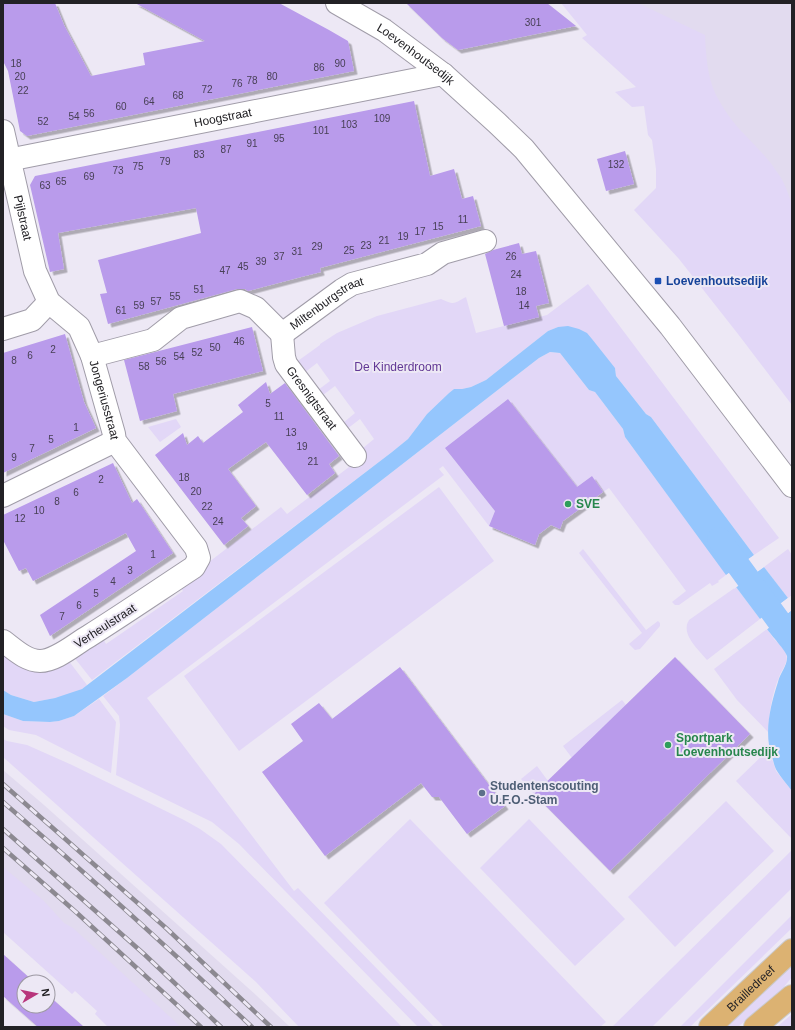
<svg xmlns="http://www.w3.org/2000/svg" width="795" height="1030" font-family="Helvetica,sans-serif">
<defs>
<filter id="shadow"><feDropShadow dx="3.5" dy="3.5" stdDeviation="0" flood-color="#0004"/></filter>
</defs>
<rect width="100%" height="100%" fill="#ede8f5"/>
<g fill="#e2dbef">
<polygon points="561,3 792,3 792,292 632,54 624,54"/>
<polygon points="3,770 44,805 257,996 290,1027 179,1027 3,873"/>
</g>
<g fill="#e2d7f7">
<path d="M561,3H638L705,35C706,55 707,77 716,95C724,110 733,123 745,135C756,147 768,158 777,172C784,181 789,195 792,206V405L738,334L679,259L634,210L656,188V169L652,140L648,135L644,106L632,107L615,92L636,87L582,38L587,35Z"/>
<path d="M588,284L779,538L754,555L651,417L646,414L616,376L615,368L558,327L548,331L486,380L471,387L462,389H454L449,393L427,414L408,439L392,452L92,680L73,656L102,637L106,644L183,591L179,585L281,507L287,514L353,464L363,448L374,439L360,419L347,429L343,423L355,413L335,386L323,395L318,390L330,381L317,363L304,373L295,363L320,345V344L337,333L377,316L441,299C455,305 453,304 466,297L476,333L547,315Z"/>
<polygon points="550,352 560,353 589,390 595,392 623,429 625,437 726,574 726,575 718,581 719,582 712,586 710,583 679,605 675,605 672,602 686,591 609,488 603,492 592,476 577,487 508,399 446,448 495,511 489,526 443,466 439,469 444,475 147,698 294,891 298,888 434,1027 418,1027 239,844 212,822 116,775 120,725 119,716 103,696 127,678 539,358"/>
<polygon points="176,419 181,427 160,442 148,427"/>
<polygon points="439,487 494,561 239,751 184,676"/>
<polygon points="583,549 646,630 658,621 660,623 660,626 640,649 635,650 629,644 642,633 579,553"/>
<polygon points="788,549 792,555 792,595 788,598 764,567"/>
<path d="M736,587L760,619L707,660C699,650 680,634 689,620Z"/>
<path d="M767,629C769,632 772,636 774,639C778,643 784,648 786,654C789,662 782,669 779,677C772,694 769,713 768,732L737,700L714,669Z"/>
<polygon points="3,650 68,660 87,685 82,689 66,695 55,698 34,702 11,695 3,690"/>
<polygon points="99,699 116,722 111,773 36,735 9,730 3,726 3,714 23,721 50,722 59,721 74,716"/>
<polygon points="622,700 626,705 572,758 563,746"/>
<polygon points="3,739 7,741 27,745 72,765 184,820 200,829 221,844 402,1027 299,1027 256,982 3,757"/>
<polygon points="769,749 776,771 792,791 792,839 736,781"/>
<polygon points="537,766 548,781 534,794 521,779"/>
<polygon points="726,801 774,851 675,947 628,897"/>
<polygon points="410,819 606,1022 600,1027 444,1027 324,903"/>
<polygon points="529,819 625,919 575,966 480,868"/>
<polygon points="792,850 792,888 652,1027 612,1027"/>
<polygon points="3,867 44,901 64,923 73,928 181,1027 108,1027 95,1014 97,1011 75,991 72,994 3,932"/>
<polygon points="792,915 792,928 690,1027 680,1027"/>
<polygon points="792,964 792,977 783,988 738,1027 725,1027"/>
<polygon points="792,1014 792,1027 777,1027"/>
</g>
<g fill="#95c6fd">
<polygon points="568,326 579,329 587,333 592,339 615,368 616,376 646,414 651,417 754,555 726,575 625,437 623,429 595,392 589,390 560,353 550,352 539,358 127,678 74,716 59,721 50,722 23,721 3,714 3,690 11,695 34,702 55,698 82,689 392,452 408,439 427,414 449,393 454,389 462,389 471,387 486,380 548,331 558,327"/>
<polygon points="764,567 788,598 760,619 736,587"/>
<path d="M792,610V791C787,784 781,778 777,771C775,768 774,764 773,760C763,734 770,707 778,682C780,673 788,665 787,656C786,651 771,635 767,629Z"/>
</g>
<g fill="#ede8f5">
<polygon points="756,554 755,557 728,577 725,576"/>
<polygon points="762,565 765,566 734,589 734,586"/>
<polygon points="788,598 789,600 761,621 759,620"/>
<polygon points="791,608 792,608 792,610 766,630 766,627"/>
</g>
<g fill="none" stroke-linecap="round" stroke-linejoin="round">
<polyline stroke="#95c6fd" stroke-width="24" points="719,539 792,639"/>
</g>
<g fill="#b99beb" filter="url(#shadow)">
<polygon points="3,3 55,3 64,25 91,76 145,65 143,53 205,41 135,3 279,3 329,30 348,41 354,71 27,136 20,131 8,71 3,61"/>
<polygon points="406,3 547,3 576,26 458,50 442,38"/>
<polygon points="414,101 430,176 454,169 462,199 473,196 481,226 320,268 321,272 301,277 248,291 245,289 237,289 108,324 100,294 107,293 98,260 201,233 196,208 58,233 64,269 50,272 30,185 35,176"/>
<polygon points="625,151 634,184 606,191 597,159"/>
<polygon points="519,243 522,254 536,251 549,303 536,306 539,317 504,326 485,254 493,250"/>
<polygon points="252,327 263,371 173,394 177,411 140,421 124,360"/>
<polygon points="65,334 84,402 96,428 3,473 3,353"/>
<polygon points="266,382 270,394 285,383 339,456 329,464 335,473 307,495 266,442 228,469 256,506 241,518 248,526 224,545 155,455 183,433 187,445 198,436 203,443 243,412 238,405"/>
<polygon points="508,399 577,487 592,476 603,492 563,521 560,529 551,525 539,534 535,545 489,526 495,511 445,448"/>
<polygon points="113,463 132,503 137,499 173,553 50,636 40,615 136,551 126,533 33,581 26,568 19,571 3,540 3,515"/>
<polygon points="675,657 750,734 610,871 534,794"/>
<polygon points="400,667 505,806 467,834 439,797 432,797 421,783 325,856 262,772 303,741 291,724 319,703 332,719"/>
<polygon points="3,954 34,982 24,982 24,1006 48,1006 48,995 84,1027 38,1027 3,996"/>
</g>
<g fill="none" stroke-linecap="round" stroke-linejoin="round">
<g stroke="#a09ca8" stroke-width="24">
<g id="minor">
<path id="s1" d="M337,3L384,30L443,74L497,123L524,149L670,326L792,486"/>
<path id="s2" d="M3,131L35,271L49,302L79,327L92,356L114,434L115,441L196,548L199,558L194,567C159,590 124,614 89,636C75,644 56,661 40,661C26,661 14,649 3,641"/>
<path id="s3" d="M3,161L443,74"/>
<polyline points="3,329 32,320 49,302"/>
<path id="s4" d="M282,334L284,357L286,364L355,456"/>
<path id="s5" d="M92,356L153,340L181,318L240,301L256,308L282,334L342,290L352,284L427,264L443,253L485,241"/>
<polyline points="3,496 115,441"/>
</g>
</g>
<g stroke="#cacacb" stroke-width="24">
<g id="major">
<path id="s6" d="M710,1027L792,950"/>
<polyline points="755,1027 792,996"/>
</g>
</g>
<use href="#minor" stroke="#fff" stroke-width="22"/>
<use href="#major" stroke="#dcb272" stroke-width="22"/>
<g stroke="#8c8991" stroke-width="4.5">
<g id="rail">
<polyline points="3,784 166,928 271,1027"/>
<path d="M3,802C88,875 171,950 252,1027"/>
<polyline points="3,829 144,954 221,1027"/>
<polyline points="3,848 77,913 201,1027"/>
</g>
</g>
<use href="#rail" stroke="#ede8f5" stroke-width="3" stroke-dasharray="9" stroke-linecap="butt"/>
</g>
<rect fill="#1a4fb4" stroke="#ede8f5" stroke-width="1.5" x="654" y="277" width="8" height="8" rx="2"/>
<g fill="#2e9e5b" stroke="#ede8f5" stroke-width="1.5">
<circle cx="568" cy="504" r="4"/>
<circle cx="668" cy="745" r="4"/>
</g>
<circle fill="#5c6f8a" stroke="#ede8f5" stroke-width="1.5" cx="482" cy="793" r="4"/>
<g text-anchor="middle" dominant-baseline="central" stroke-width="4" stroke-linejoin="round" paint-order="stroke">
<g font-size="10" fill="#484056">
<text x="533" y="22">301</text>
<text x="16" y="63">18</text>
<text x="340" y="63">90</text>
<text x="319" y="67">86</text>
<text x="20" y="76">20</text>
<text x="272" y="76">80</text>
<text x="252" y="80">78</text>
<text x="237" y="83">76</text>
<text x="207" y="89">72</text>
<text x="23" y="90">22</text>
<text x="178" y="95">68</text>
<text x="149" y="101">64</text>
<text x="121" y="106">60</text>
<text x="89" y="113">56</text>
<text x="74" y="116">54</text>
<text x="382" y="118">109</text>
<text x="43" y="121">52</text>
<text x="349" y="124">103</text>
<text x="321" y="130">101</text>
<text x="279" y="138">95</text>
<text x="252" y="143">91</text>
<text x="226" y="149">87</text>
<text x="199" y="154">83</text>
<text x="165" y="161">79</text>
<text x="616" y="164">132</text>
<text x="138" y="166">75</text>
<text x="118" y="170">73</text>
<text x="89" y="176">69</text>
<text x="61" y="181">65</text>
<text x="45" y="185">63</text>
<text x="463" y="219">11</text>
<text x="438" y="226">15</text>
<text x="420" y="231">17</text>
<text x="403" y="236">19</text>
<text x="384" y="240">21</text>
<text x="366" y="245">23</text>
<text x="317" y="246">29</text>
<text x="349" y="250">25</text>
<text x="297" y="251">31</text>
<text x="279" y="256">37</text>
<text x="511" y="256">26</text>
<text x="261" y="261">39</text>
<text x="243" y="266">45</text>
<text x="225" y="270">47</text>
<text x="516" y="274">24</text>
<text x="199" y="289">51</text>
<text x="521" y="291">18</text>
<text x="175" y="296">55</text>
<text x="156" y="301">57</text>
<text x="139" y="305">59</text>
<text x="524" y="305">14</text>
<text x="121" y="310">61</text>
<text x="239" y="341">46</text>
<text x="215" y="347">50</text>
<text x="53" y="349">2</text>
<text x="197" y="352">52</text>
<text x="30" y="355">6</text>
<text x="179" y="356">54</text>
<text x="14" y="360">8</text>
<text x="161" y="361">56</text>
<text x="144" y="366">58</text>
<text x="268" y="403">5</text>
<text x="279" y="416">11</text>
<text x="76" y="427">1</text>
<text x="291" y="432">13</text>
<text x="51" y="439">5</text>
<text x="302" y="446">19</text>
<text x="32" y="448">7</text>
<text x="14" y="457">9</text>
<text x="313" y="461">21</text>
<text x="184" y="477">18</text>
<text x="101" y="479">2</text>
<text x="196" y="491">20</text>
<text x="76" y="492">6</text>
<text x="57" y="501">8</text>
<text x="207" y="506">22</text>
<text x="39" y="510">10</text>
<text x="20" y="518">12</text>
<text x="218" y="521">24</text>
<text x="153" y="554">1</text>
<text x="130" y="570">3</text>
<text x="113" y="581">4</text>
<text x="96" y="593">5</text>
<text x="79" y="605">6</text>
<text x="62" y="616">7</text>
</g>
<g font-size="12" fill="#222125" stroke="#ede8f5">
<text stroke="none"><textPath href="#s1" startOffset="94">Loevenhoutsedijk</textPath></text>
<text stroke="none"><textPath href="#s3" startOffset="224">Hoogstraat</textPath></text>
<text stroke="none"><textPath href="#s2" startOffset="89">Pijlstraat</textPath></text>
<text stroke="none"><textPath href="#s5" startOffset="269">Miltenburgstraat</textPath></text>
<text stroke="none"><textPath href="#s4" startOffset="73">Gresnigtstraat</textPath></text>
<text stroke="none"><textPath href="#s2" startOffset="294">Jongeriusstraat</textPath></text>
<text transform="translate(105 626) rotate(-33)">Verheulstraat</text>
<text stroke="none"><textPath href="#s6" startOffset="56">Brailledreef</textPath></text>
</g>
<g font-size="12" font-weight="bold" fill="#164399" stroke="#ede8f5" text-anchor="start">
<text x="666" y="281">Loevenhoutsedijk</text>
</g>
<g font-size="12" fill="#623895" stroke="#ede8f5">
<text x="398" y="367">De Kinderdroom</text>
</g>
<g font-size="12" font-weight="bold" fill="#27864d" stroke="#ede8f5" text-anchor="start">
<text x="576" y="504">SVE</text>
<text x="676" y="738">Sportpark<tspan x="676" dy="14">Loevenhoutsedijk</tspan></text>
</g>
<g font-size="12" font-weight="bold" fill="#4e5e75" stroke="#ede8f5" text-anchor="start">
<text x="490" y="786">Studentenscouting<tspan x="490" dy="14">U.F.O.-Stam</tspan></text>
</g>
</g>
<rect width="795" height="1030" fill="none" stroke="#222125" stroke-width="8"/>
<g transform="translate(36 994) rotate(81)"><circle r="19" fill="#ede8f5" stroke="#9c98a2"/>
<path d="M0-3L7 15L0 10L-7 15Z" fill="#b8357c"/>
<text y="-6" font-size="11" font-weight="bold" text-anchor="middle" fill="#222125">N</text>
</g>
</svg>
